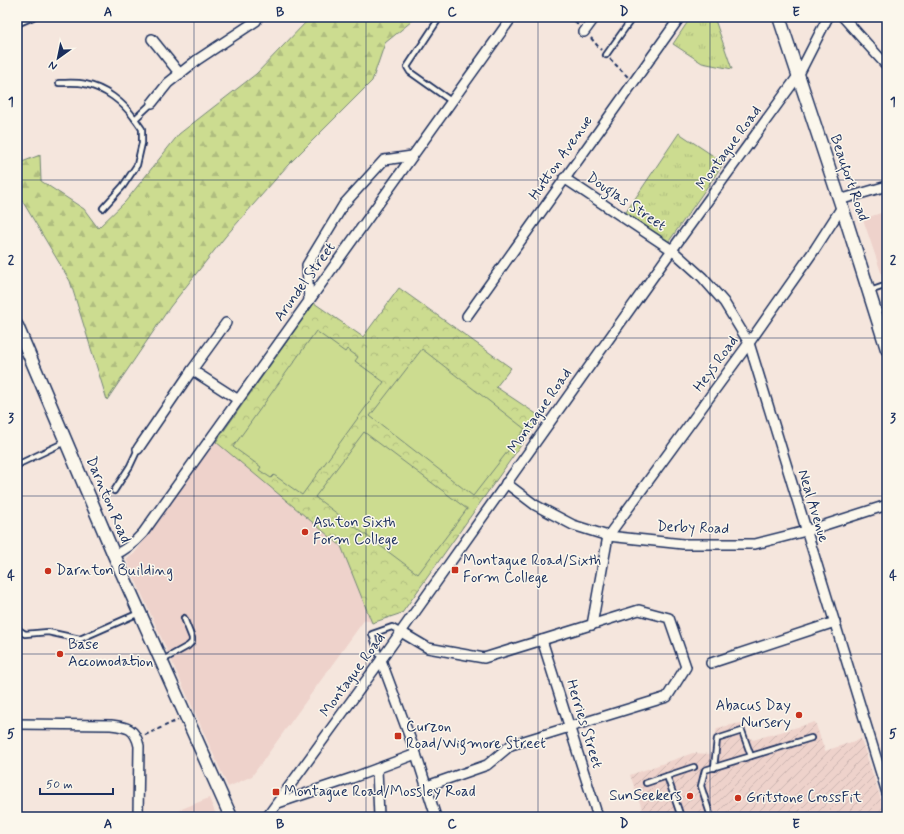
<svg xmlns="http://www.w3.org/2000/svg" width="904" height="834" font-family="Mynerve,sans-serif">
<defs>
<pattern id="industrial-furrows" width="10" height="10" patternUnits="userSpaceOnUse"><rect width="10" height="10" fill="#eed2cb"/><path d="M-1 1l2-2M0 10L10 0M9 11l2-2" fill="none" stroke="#ccb5b1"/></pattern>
<pattern id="grass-tufts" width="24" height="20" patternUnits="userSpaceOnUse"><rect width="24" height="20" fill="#ccdc90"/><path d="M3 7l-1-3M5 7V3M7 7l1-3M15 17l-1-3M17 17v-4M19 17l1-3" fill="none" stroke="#afbd7f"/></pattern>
<pattern id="forest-firs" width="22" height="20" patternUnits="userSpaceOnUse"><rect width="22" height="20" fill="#ccdc90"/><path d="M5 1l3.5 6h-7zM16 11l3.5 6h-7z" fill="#afbd7f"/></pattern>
<pattern id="park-crowns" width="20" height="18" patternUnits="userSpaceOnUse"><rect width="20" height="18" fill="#ccdc90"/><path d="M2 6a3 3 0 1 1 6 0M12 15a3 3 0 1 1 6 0" fill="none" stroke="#afbd7f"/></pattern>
</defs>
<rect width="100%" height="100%" fill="#f5e6dd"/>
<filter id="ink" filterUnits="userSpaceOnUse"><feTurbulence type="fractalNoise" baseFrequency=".025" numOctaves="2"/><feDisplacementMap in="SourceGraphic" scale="8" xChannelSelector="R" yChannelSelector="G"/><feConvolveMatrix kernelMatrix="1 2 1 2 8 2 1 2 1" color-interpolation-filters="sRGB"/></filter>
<g filter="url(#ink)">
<g fill="#eed2cb">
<polygon points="887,211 887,290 863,219"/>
<polygon points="399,288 511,368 496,387 541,417 402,613 372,623 365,619 252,776 228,787 126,559 134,554 166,511 314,303 363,337"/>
<polygon points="209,798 217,817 180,817 179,810"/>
</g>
<polygon fill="url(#industrial-furrows)" points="746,722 745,730 748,736 753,740 815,722 825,751 861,739 887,817 645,817 630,775 693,753 711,754 717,728"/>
<g fill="url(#grass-tufts)" stroke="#748677">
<polygon points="691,17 714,17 732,69 702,63 673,44"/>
<polygon points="679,133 724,163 667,244 624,215"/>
</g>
<polygon fill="url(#forest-firs)" stroke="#748677" points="308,17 417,17 385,43 372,81 288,165 225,237 170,307 107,400 70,281 17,192 17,164 40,155 41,181 84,209 98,228 125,202 179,134 256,74 307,21"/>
<polygon fill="url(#park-crowns)" stroke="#748677" points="399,288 511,368 496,387 541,417 402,613 372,623 341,546 216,442 314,303 363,337"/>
<g fill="#ccdc90" stroke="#748677">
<polygon points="316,331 345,352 347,349 358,357 355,361 384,382 302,495 274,475 271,478 259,470 261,467 233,447"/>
<polygon points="422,349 525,429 473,496 370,416"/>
<polygon points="364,432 467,509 418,574 315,497"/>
</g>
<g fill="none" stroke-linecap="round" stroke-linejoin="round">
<g stroke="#1b2f5e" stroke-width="8">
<g id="service">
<polyline points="440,17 407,67 410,72 451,101"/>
<polyline points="17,24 33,17"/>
<polyline points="606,55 633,17"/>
<path d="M59,83C67,83 77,82 85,84C105,88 123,102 135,119"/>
<polyline points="103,208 123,186 137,165 142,143 142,129 135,119 152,103"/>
<polyline points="870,291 887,285"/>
<polyline points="17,466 21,463 65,442"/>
<polyline points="114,491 130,466 138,449"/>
<polyline points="17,629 25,634 48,632 80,639 139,613"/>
<polyline points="163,660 188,646 192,642 192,638 184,618"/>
<polyline points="381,660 372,634 392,627 401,632"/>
<polyline points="714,768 717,739 742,731 751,756"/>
<polyline points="667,776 694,767"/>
<polyline points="646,783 667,776 681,817"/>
<polyline points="711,817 701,786 705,770 811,738"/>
</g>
</g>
<g stroke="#1b2f5e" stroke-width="12">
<g id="minor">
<polyline points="843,17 887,66"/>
<polyline points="584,32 595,17"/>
<polyline points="152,39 180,74"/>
<polyline points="152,103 168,83 197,60 256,21 258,17"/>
<polyline points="564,178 672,250 702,277 724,302 749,343 887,793"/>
<polyline points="839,200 887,186"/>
<polyline points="309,300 307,265 344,204 384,160 412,156"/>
<polyline points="467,316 680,17"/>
<polyline points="192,370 226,323"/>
<polyline points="138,449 192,370 237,399"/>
<polyline points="506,483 535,505 573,525 608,536 683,544 755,544 806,531 887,505"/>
<path d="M114,555C126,550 134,543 143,533L512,17"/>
<polyline points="592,625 608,536 749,343 815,249 842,207"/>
<polyline points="401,632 428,648 484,658 639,610 669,618 686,667 667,697 511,745 487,765 427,786"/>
<polyline points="542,640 598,817"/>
<polyline points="381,660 416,754 436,817"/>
<polyline points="711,663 835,622"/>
<path d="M17,724L111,725C127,727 135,728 139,746L138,817"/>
<polyline points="377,769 379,817"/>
<polyline points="278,803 352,778 416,754"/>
<polyline points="267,817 381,660 672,250 798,76 828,17"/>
</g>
</g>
<g stroke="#1b2f5e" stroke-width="15">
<g id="tertiary">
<polyline points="779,17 842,207 887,349"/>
<polyline points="17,326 114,555 231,817"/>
</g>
</g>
<g stroke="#1b2f5e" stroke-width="2" stroke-dasharray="4 3" stroke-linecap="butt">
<polyline points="570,17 578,25"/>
<polyline points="591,38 601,50"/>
<polyline points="610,59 628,77"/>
<polyline points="145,735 178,720"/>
</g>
<use href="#service" stroke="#fbf7ec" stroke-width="4.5"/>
<use href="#minor" stroke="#fbf7ec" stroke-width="9"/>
<use href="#tertiary" stroke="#fbf7ec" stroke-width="12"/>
</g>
</g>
<path fill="none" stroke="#1b2f5e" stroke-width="1" stroke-opacity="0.55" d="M194,17V817M366,17V817M538,17V817M710,17V817M17,180H887M17,338H887M17,496H887M17,654H887"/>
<g fill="#c8321e" stroke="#fbf7ec" stroke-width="1.5">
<circle cx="305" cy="532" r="4"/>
<rect x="451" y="566" width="8" height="8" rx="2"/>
<circle cx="48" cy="571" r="4"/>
<circle cx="60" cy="654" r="4"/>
<circle cx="799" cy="715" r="4"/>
<rect x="394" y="732" width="8" height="8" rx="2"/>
<rect x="272" y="788" width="8" height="8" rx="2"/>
<circle cx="690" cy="796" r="4"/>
<circle cx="738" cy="798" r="4"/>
</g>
<g text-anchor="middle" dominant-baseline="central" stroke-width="3" stroke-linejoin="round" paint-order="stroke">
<g font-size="15" fill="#1b2f5e" stroke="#fbf7ec">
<text transform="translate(729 148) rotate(-54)">Montague Road</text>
<text transform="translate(561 158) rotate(-55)">Hutton Avenue</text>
<text transform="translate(849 178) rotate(71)">Beaufort Road</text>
<text transform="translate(626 202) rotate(34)">Douglas Street</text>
<text transform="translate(305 282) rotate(-54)">Arundel Street</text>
<text transform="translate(716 364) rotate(-54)">Heys Road</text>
<text transform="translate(540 411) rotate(-55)">Montague Road</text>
<text transform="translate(108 500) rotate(67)">Darnton Road</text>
<text transform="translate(813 506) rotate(73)">Neal Avenue</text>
<text transform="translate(693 528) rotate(2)">Derby Road</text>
<text transform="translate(353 675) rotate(-54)">Montague Road</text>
<text transform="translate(584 724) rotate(73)">Herries Street</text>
</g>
<g font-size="15" fill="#1b2f5e" stroke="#fbf7ec" text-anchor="start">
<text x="313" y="523">Ashton Sixth<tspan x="313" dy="17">Form College</tspan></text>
<text x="463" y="561">Montague Road/Sixth<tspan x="463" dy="17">Form College</tspan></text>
<text x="56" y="571">Darnton Building</text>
<text x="68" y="645">Base<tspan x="68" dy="17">Accomodation</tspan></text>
<text x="791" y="706" text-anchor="end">Abacus Day<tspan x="791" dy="17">Nursery</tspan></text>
<text x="406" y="727">Curzon<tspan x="406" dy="17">Road/Wigmore Street</tspan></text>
<text x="284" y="792">Montague Road/Mossley Road</text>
<text x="682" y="796" text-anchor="end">SunSeekers</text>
<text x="746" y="798">Gritstone CrossFit</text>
</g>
</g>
<rect width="904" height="834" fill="none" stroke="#fbf7ec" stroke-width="44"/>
<g transform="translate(58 58) rotate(213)" stroke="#fbf7ec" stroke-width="3" paint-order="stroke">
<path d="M0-3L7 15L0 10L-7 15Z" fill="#1b2f5e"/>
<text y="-6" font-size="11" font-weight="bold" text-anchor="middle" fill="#1b2f5e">N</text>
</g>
<path d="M40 788v6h73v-6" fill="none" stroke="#1b2f5e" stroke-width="2"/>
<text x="46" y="788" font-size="12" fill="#1b2f5e" stroke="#fbf7ec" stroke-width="3" paint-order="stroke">50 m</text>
<rect x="22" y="22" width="860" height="790" fill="none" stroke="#1b2f5e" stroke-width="1.5"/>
<g font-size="13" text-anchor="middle" font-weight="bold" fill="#1b2f5e">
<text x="108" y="16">A</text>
<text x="280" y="16">B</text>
<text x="452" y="16">C</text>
<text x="624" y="16">D</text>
<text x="796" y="16">E</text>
<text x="11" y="106">1</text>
<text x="893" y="106">1</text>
<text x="11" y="264">2</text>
<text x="893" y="264">2</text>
<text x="11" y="422">3</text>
<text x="893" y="422">3</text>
<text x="11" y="580">4</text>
<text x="893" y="580">4</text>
<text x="11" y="738">5</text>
<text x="893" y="738">5</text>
<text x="108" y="828">A</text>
<text x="280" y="828">B</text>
<text x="452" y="828">C</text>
<text x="624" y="828">D</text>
<text x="796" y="828">E</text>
</g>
</svg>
